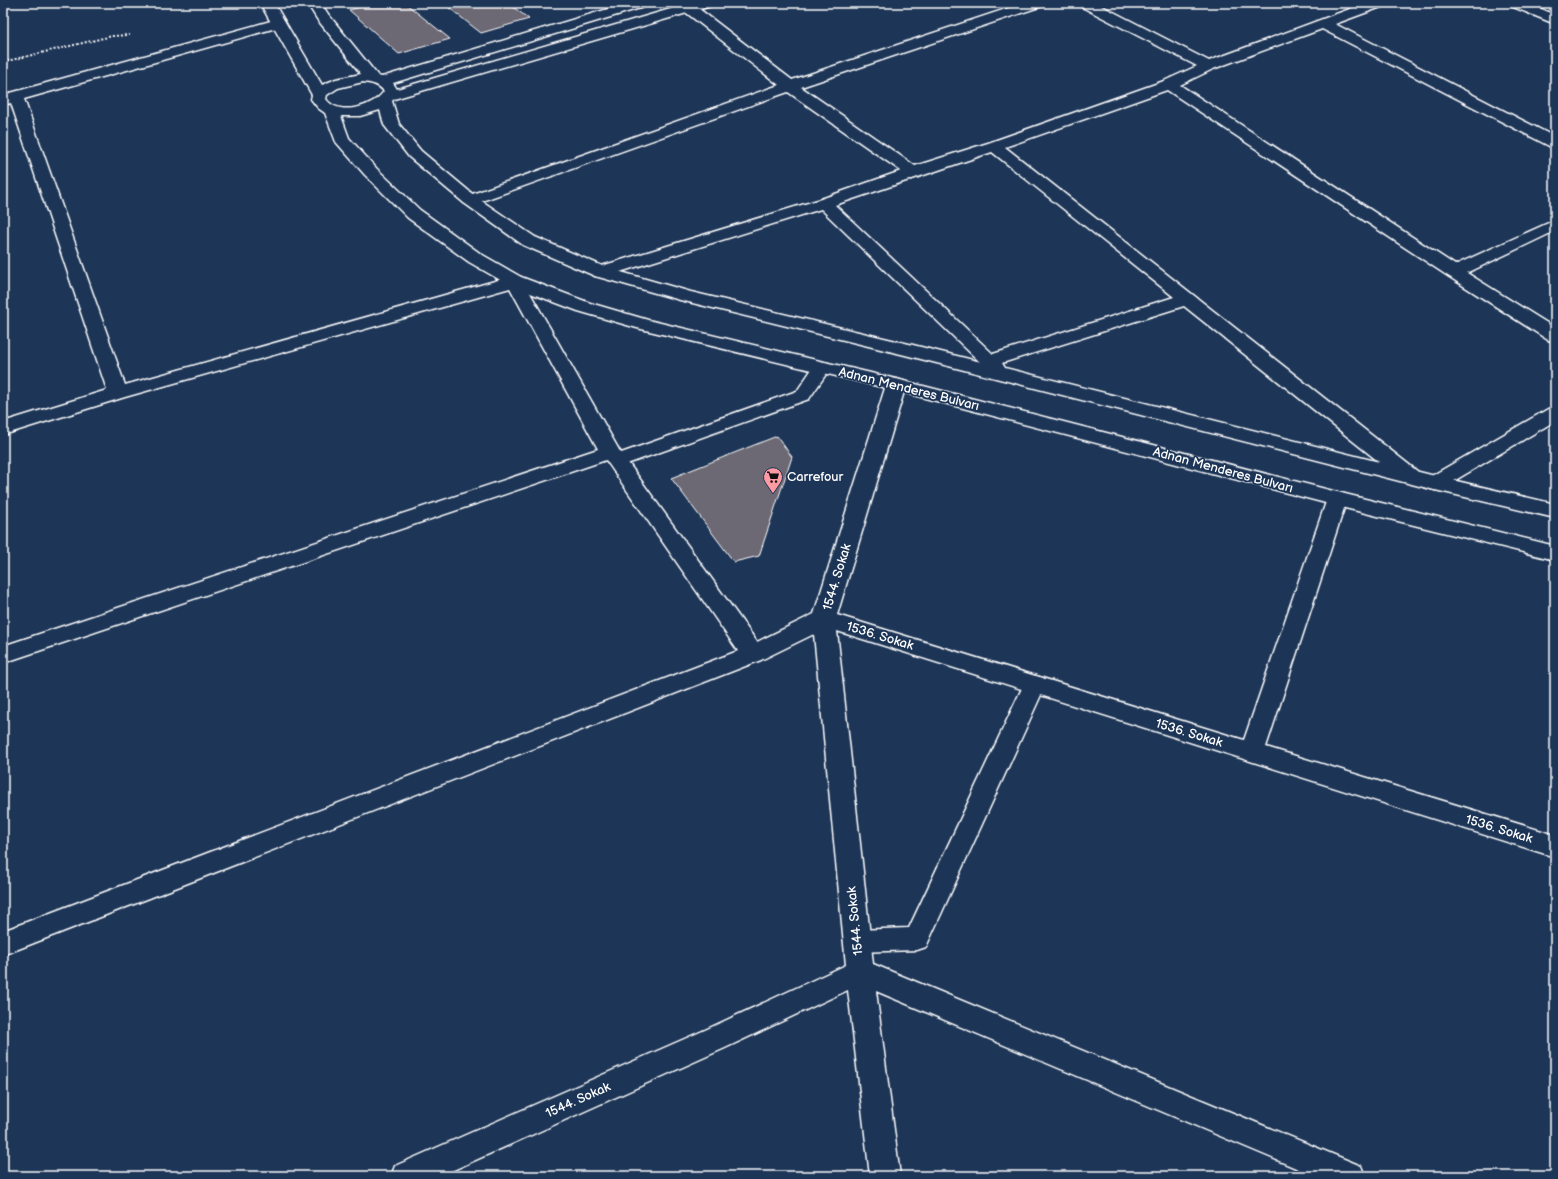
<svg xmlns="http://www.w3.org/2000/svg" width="1558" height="1179" font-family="'Balsamiq Sans',sans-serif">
<rect width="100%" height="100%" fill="#1d3557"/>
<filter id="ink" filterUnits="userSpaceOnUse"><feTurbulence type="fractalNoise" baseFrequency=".025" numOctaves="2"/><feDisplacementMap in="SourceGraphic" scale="8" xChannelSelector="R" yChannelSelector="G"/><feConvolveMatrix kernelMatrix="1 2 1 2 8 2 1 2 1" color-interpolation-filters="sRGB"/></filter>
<g filter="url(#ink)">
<g fill="#6c6975" stroke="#fff">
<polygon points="376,3 405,3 450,39 399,54 349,10"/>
<polygon points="443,3 508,3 529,19 481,33"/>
<polygon points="777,436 792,457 759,556 734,562 671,478"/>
</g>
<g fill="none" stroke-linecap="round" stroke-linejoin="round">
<g stroke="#fff" stroke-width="3">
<g id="service">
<polygon points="822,362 828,363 831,367 809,399 624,465 617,467 610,465 607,461 610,457 797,391 816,363"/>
<polygon points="1035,676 1043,678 1046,684 926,947 917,950 857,952 848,949 844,941 848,933 857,930 909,928 1024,684 1027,678"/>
</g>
</g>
<g stroke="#fff" stroke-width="3">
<g id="minor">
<path d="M1024,3H1044L1042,6L801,87L915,166L988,143L1164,81L1197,66L1080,6L1078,3H1096L1209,61L1366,3H1386L1384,6L1335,24L1555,137V148L1549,146L1322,29L1213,69L1180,85L1455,265L1555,220V231L1467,273L1555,328V342L1548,340L1448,276L1167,90L1005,147L1417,471L1420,476L1417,481L1410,483L1403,481L1184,306L1002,363L1008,373L1006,377C993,380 990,374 983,365L821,209L607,276L601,277L595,276L592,272L595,268L818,200L901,171L788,92L476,203L470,205L464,203L462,200L464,197L779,85L684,11L682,8L684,5L689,4L694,5L792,80ZM992,152L1174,297L993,354L835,205Z"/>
<polygon points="1509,3 1528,3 1555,15 1555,24 1511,6"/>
<polygon points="278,19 283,20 285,23 283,26 24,99 125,385 509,277 515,276 521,277 619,450 757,642 814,614 886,385 889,381 896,379 903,381 906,385 837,615 1244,740 1327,499 1330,494 1337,492 1344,494 1347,499 1266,747 1555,835 1555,857 837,631 873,964 1361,1166 1365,1176 1315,1176 876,991 900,1176 870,1176 848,990 725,1048 440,1176 391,1176 395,1166 705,1030 846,965 814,634 761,660 3,955 3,931 738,651 606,460 3,663 3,646 598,449 510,288 125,397 3,435 3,422 107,390 11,103 3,105 3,95"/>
<polygon points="1555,407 1555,421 1442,488 1435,490 1428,488 1425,483 1428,478 1548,409"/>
</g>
</g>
<g stroke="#fff" stroke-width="3">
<path id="secondary" d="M260,3H274L322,85L336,79L361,74L317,19L307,3H321L328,14L378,76L382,77L628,3H649L647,6L393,83L397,89L691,3H713L711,6L394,99L392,101L399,124L421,151L476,197L535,237L607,268L691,292L909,344L1435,476L1555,504V518L1435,490L905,355L680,300L595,276L523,245L464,203L409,157L384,125L380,110L360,116H341L349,138L377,169L420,210L481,254L521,277L590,303L648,320L896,379L1337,492L1555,546V560L1337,506L894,390L637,328L578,311L509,285L469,262L408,218L365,175L336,142L325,113L318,108L311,99L312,95ZM363,82C371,83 378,84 384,91C374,107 338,117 326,99L327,95L338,88Z"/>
</g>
<polyline stroke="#fff" stroke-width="2" stroke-dasharray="2 2" stroke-linecap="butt" points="3,62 112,36 130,35"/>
<use href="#service" fill="#1d3557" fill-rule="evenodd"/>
<use href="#minor" fill="#1d3557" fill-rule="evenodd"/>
<use href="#secondary" fill="#1d3557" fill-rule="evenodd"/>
</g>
</g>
<defs>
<g id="supermarket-pin" transform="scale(1)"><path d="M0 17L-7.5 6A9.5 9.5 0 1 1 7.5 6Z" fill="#ff9aa2" stroke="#1d3557"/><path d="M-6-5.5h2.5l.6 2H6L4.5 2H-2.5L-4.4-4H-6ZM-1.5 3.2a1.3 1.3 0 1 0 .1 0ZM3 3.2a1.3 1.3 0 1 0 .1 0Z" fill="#111"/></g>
</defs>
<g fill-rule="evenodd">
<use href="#supermarket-pin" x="773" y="477"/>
</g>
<g text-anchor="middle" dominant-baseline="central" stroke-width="3.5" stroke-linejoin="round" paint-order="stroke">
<g font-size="13" fill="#fff" stroke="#1d3557">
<text transform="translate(909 389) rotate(14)">Adnan Menderes Bulvarı</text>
<text transform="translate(1223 470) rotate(15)">Adnan Menderes Bulvarı</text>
<text transform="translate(837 577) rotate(-73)">1544. Sokak</text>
<text transform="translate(880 636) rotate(17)">1536. Sokak</text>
<text transform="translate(1189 733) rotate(17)">1536. Sokak</text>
<text transform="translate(1499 829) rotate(17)">1536. Sokak</text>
<text transform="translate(855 921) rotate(-96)">1544. Sokak</text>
<text transform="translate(578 1100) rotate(-24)">1544. Sokak</text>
</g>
<g font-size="13" fill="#fff" stroke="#1d3557" text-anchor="start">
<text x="787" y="477">Carrefour</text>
</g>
</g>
<rect width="1558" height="1179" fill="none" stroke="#1d3557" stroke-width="16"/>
<rect x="8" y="8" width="1542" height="1163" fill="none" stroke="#fff" stroke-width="1.5" filter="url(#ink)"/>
</svg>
